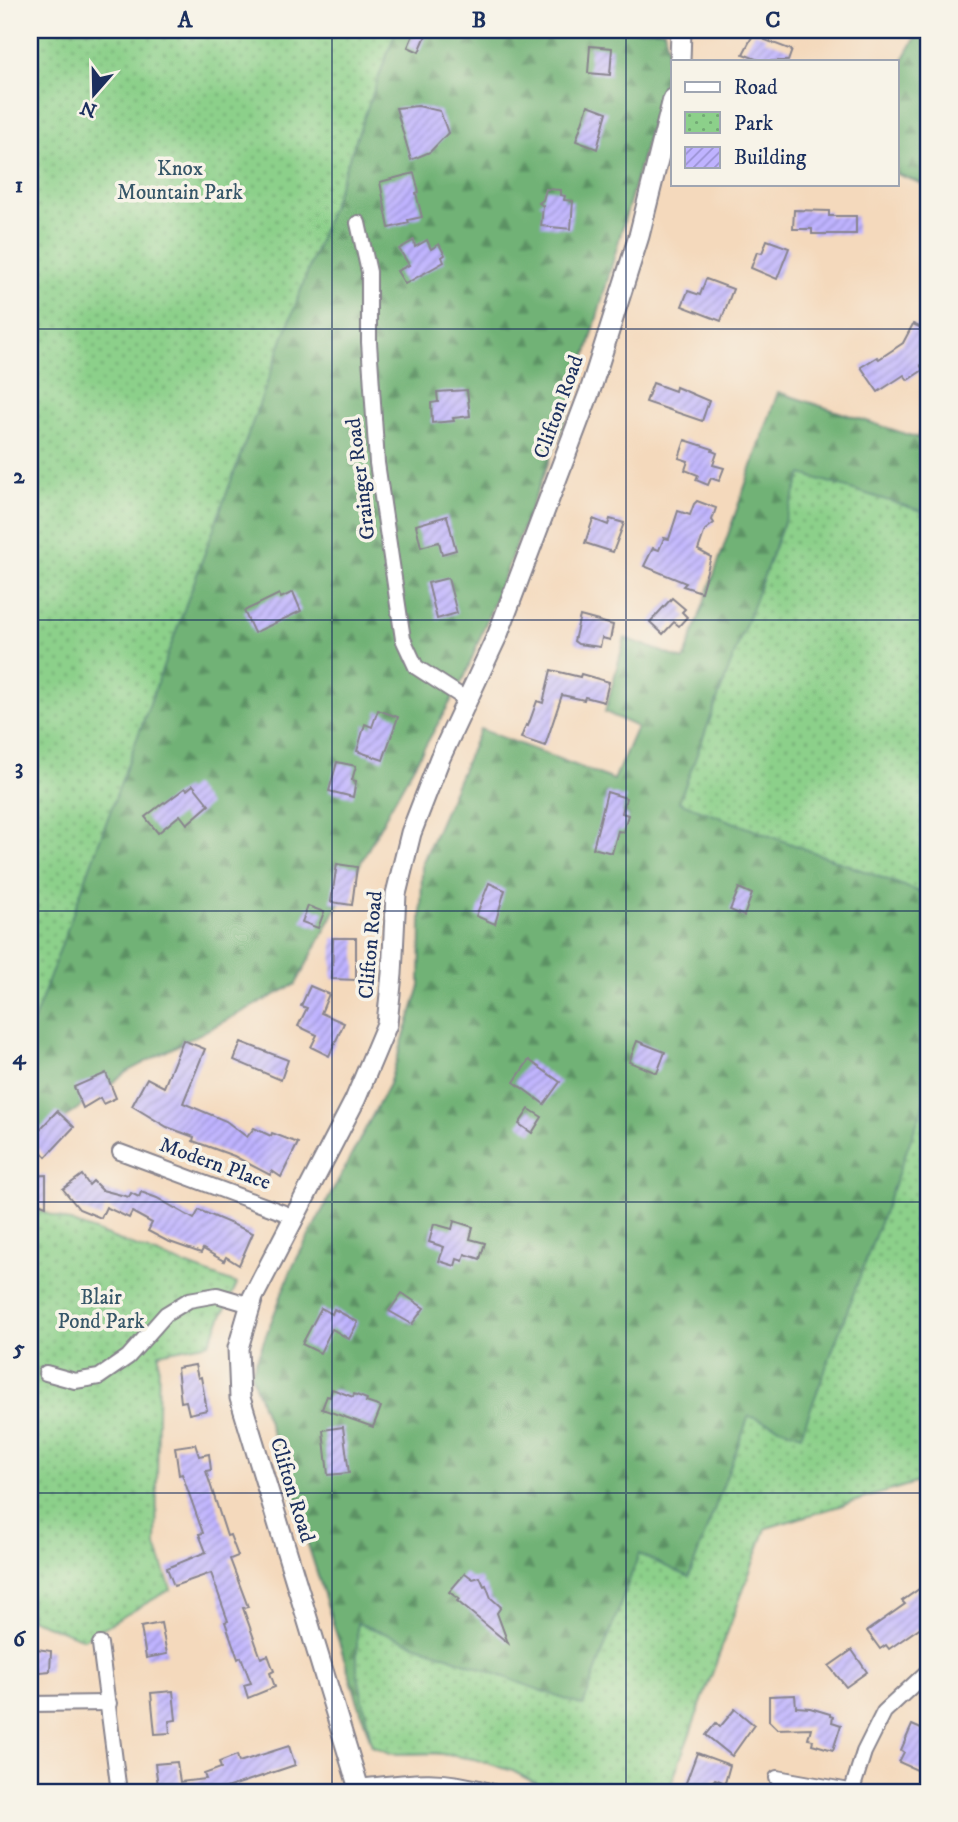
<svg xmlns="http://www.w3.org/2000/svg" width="958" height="1822" font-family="'IM FELL DW Pica',serif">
<defs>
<pattern id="forest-firs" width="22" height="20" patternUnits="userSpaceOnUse" patternTransform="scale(1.75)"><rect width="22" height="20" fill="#71b276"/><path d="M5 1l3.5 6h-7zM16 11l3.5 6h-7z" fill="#5c9164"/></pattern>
<pattern id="park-dots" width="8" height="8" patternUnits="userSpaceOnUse" patternTransform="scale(1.75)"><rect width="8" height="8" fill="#8cd08a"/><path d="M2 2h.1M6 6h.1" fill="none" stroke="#72a974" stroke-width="1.8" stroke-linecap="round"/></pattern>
<pattern id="building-hatch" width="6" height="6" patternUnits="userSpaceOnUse" patternTransform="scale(1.75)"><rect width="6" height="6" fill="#bfb3ff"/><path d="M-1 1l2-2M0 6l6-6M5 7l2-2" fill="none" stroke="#9a92d2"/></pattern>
</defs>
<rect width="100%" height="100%" fill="#f7f3e8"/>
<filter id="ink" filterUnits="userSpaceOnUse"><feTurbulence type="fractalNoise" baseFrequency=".0143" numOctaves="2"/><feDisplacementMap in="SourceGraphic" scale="14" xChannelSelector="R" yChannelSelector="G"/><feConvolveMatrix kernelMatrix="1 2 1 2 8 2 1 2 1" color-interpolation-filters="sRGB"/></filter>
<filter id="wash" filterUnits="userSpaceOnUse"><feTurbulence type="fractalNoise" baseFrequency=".00686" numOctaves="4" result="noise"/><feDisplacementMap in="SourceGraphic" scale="28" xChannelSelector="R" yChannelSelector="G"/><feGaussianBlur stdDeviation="1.57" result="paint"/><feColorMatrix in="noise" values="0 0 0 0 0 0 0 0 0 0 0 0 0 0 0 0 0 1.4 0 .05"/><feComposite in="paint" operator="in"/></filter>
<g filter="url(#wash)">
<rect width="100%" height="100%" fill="#f4d9bc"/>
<g fill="url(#forest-firs)" stroke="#46706a" stroke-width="2">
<polygon points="30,30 664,30 670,59 576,392 465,676 390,808 296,984 128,1071 30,1144"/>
<polygon points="920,30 928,30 928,186 897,174 897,70"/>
<polygon points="778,392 918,438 928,409 928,1479 766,1528 668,1792 552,1792 513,1771 475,1759 435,1753 393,1754 372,1746 279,1453 251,1374 292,1268 389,1084 420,986 422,864 480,729 614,780 637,727 605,712 625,638 684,660"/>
</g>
<g fill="url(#park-dots)" stroke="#548074" stroke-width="2">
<polygon points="30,30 396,30 30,1031"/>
<polygon points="802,474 928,513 928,895 679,802"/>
<polygon points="928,1093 928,1479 766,1528 668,1792 552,1792 513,1771 475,1759 435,1753 393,1754 372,1746 357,1670 357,1623 583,1706 639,1554 689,1577 749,1416 801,1435"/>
<polygon points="30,1207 237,1284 209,1343 159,1353 156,1546 171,1589 84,1639 30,1619"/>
</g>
<g id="blocks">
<g fill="url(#building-hatch)">
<polygon points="415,30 427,33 419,52 408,47"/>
<polygon points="754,33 766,37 765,40 792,50 788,61 761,61 743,54"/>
<polygon points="590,46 612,48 610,75 588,73"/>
<polygon points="588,105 607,112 597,149 576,141"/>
<polygon points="418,106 440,111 448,133 430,152 411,160 396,108"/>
<polygon points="414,173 419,192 416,193 422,217 408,220 409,223 389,228 380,182"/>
<polygon points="546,189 561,190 561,195 565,196 564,200 573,201 571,229 541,226 543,206 539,203 543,200"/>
<polygon points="794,210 829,211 829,216 856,216 856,234 812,234 812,229 793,229"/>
<polygon points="414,240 415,247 427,240 431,249 439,244 445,255 442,257 444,262 405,284 397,271 409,265 399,249"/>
<polygon points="767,240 789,248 777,279 751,268 757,252 762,253"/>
<polygon points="706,279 733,289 721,321 682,306 688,291 700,295"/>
<polygon points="913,324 928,331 928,350 921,366 923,370 908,380 904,375 878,392 861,367 877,357 879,359 903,343"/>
<polygon points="653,383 675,391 676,387 709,401 702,421 646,402"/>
<polygon points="467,390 470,416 453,418 454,421 432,423 431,403 438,402 437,392"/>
<polygon points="685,440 713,449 712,451 717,453 713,465 724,468 719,481 711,478 708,485 696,480 698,475 685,470 688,461 679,458"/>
<polygon points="697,501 716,508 712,520 714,523 705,530 698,550 711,557 701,592 683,586 686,583 644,566 653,548 659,550 664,538 669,539 678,511 690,515 694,504"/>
<polygon points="447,516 456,550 442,554 439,542 421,547 416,525"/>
<polygon points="593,519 608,525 610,519 624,523 613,552 585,543"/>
<polygon points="448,578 457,613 437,619 428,583"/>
<polygon points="293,592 301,611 254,633 244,611 279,594 281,598"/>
<polygon points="672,598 685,609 682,612 687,617 679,626 674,622 663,634 650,622"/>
<polygon points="580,616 613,625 610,640 602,638 600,647 578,644 574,641"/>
<polygon points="551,670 580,677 581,674 609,682 604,702 585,697 584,700 562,695 545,746 521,738 526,725 528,726 537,701 543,703"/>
<polygon points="378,710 398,717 383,760 357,751 365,724 372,727"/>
<polygon points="337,762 356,766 352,780 356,781 353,797 329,791"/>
<polygon points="193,785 209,805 187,824 180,815 158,833 145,817 164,802 165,803 185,788 187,790"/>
<polygon points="607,792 626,798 622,813 628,815 623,832 618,831 612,853 593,848"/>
<polygon points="337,864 357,867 352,905 331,902"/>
<polygon points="489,883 505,890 495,924 476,916"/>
<polygon points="739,888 752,894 744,916 730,910"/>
<polygon points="308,906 324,912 318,928 302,922"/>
<polygon points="333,938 356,938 356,980 332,979"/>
<polygon points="310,986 329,994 321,1013 344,1023 329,1056 311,1047 317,1035 298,1026 307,1008 301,1006"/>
<polygon points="183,1040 205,1049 183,1103 226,1121 247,1137 254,1128 271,1136 272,1133 298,1143 281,1177 272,1171 270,1175 234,1156 193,1141 194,1137 167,1127 132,1106 147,1078 164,1087"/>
<polygon points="637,1041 665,1052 657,1073 629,1062"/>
<polygon points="241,1042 288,1060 281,1080 234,1060"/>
<polygon points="529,1060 560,1082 544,1104 514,1082"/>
<polygon points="106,1073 116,1098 103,1104 100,1098 83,1108 74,1087"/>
<polygon points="529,1109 542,1117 532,1133 519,1124"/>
<polygon points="57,1111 74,1127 46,1157 30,1140"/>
<polygon points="46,1175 46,1206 30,1200 30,1176"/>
<polygon points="82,1175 89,1185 93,1181 102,1190 129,1197 131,1193 139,1197 141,1192 157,1198 194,1219 199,1210 253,1233 239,1265 226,1257 224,1261 203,1249 201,1253 167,1241 148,1231 152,1223 132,1212 129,1218 106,1207 101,1218 79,1209 63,1189"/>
<polygon points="454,1221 473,1227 470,1239 485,1243 480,1259 465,1254 463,1261 457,1259 455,1266 439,1261 444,1247 429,1242 434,1224 452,1229"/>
<polygon points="402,1293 424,1308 412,1324 389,1311"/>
<polygon points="321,1308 332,1314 334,1309 358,1322 349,1339 332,1329 320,1353 302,1344"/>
<polygon points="195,1365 198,1378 201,1377 207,1410 189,1414 186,1401 181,1402 177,1368"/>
<polygon points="332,1389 353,1397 354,1394 367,1399 366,1402 381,1407 373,1427 322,1409 327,1396 330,1397"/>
<polygon points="343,1427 349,1473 328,1475 323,1430"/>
<polygon points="195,1444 199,1456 209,1454 211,1470 206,1471 227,1536 230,1535 238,1556 230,1559 248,1607 243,1608 261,1658 268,1655 274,1671 270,1673 275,1687 248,1698 244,1685 251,1683 241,1657 238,1659 225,1622 228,1621 211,1573 174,1586 167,1568 206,1552 199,1534 203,1533 182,1474 179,1475 175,1447"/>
<polygon points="465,1573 473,1579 480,1577 484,1586 486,1585 491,1598 501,1607 497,1613 508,1643 457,1601 459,1599 449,1592"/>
<polygon points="919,1589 924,1593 928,1590 928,1622 889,1649 886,1645 880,1649 867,1631 905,1604 902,1601"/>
<polygon points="161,1623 167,1654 146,1658 141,1627"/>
<polygon points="30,1648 51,1651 50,1671 30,1673"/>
<polygon points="852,1650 867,1672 846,1687 829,1666"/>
<polygon points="173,1691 176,1720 169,1721 170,1733 155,1734 151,1693"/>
<polygon points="795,1695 796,1707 810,1708 830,1714 830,1716 833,1717 832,1722 841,1725 833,1750 812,1744 813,1740 808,1739 811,1728 777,1729 769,1721 769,1696"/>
<polygon points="735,1709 754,1725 732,1756 706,1735 716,1723 720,1727"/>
<polygon points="912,1725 928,1732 928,1775 899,1762 904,1752 901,1750"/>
<polygon points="289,1746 295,1765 214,1792 159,1792 155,1764 177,1762 180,1782 206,1779 204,1774 221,1768 219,1762 237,1755 239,1762"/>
<polygon points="697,1753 730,1765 725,1783 715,1779 707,1792 694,1792 684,1788"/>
</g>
</g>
</g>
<g filter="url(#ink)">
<use href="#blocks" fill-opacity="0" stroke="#88848d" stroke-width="2"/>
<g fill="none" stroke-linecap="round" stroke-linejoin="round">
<g stroke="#88848d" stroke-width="18">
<g id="street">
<polyline points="358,223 369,272 369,342 377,463 403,639 416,667 467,700"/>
<polyline points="120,1152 295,1217"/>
<polyline points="46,1373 75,1381 99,1377 128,1357 166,1314 189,1300 217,1295 251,1305"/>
<polyline points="100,1644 119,1792"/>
<polyline points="30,1704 109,1703"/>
<polyline points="777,1778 855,1792"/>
<path d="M359,1787C410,1781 441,1776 493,1792"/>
<polyline points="852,1790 864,1752 884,1712 928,1671"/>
</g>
</g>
<g stroke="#88848d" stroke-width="23">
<g id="secondary">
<polyline points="680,61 681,30"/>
<polyline points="360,1792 240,1398 238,1348 253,1297 355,1100 387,1024 392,974 396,894 411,833 440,758 498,634 591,388 639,236 673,99"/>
</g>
</g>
<use href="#street" stroke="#fff" stroke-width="14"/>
<use href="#secondary" stroke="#fff" stroke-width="19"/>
</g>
</g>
<path fill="none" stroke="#1b2f5e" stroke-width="2" stroke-opacity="0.55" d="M332,30V1792M626,30V1792M30,329H928M30,620H928M30,911H928M30,1202H928M30,1493H928"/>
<g text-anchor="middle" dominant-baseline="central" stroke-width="7" stroke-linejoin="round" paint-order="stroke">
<g font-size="21" fill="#375769" stroke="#f7f3e8">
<text x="180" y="169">Knox<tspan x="180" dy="24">Mountain Park</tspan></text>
<text x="101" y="1298">Blair<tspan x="101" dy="24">Pond Park</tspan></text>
</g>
<g font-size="21" fill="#1b2f5e" stroke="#f7f3e8">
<text transform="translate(559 407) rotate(-70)">Clifton Road</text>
<text transform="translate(361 479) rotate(-97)">Grainger Road</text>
<text transform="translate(371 945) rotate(-85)">Clifton Road</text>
<text transform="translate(215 1164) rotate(20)">Modern Place</text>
<text transform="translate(292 1490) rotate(73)">Clifton Road</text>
</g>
</g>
<rect width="958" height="1822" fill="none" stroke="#f7f3e8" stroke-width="77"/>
<rect x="671" y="60" width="228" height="126" fill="#f7f3e8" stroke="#9fa5b1" stroke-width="2"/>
<rect x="685" y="82" width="35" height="10" fill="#ffffff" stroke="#9fa5b1" stroke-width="2"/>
<text x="734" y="94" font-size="21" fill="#1b2f5e">Road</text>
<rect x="685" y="112" width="35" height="21" fill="url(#park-dots)" stroke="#9fa5b1" stroke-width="2"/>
<text x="734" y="130" font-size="21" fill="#1b2f5e">Park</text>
<rect x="685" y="147" width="35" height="21" fill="url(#building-hatch)" stroke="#9fa5b1" stroke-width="2"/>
<text x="734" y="164" font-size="21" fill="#1b2f5e">Building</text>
<g transform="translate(94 94) rotate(200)" stroke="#f7f3e8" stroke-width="5" paint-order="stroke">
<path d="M0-5L12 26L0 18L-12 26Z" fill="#1b2f5e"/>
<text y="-10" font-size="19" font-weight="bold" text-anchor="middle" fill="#1b2f5e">N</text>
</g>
<rect x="38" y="38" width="882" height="1746" fill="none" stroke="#1b2f5e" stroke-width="2.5"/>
<g font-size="23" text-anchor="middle" font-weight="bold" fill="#1b2f5e">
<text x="185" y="27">A</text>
<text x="479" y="27">B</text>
<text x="773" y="27">C</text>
<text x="19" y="192">1</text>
<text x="19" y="483">2</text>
<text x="19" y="774">3</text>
<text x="19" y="1064">4</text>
<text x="19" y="1355">5</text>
<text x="19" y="1646">6</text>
</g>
</svg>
